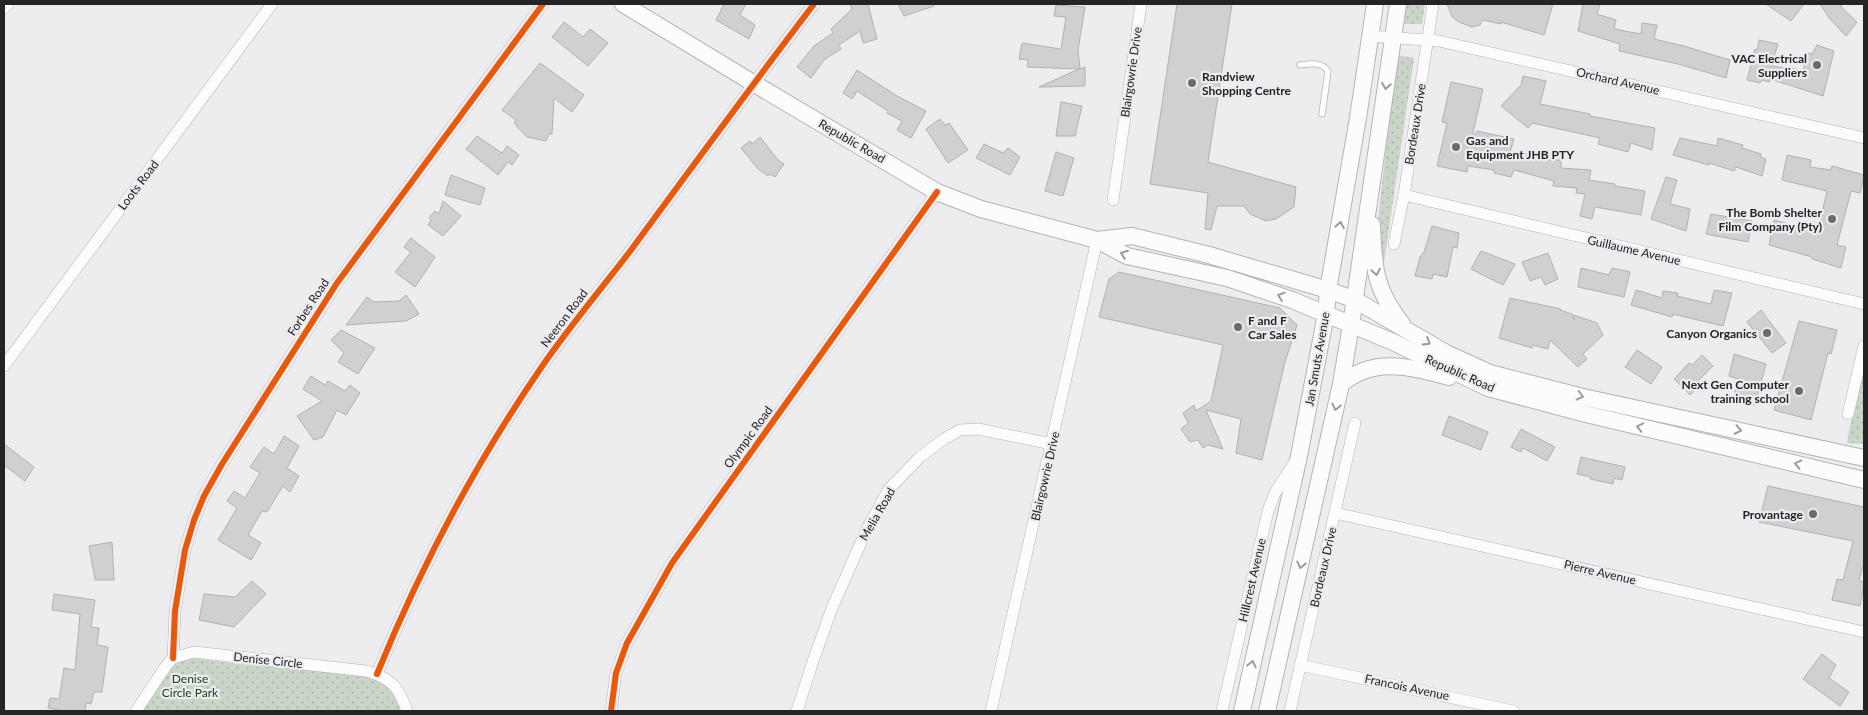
<svg xmlns="http://www.w3.org/2000/svg" width="1868" height="715" font-family="Lato,sans-serif">
<defs>
<pattern id="grass-dots" width="8" height="8" patternUnits="userSpaceOnUse" patternTransform="scale(1.25)"><rect width="8" height="8" fill="#c9d5c7"/><path d="M2 2h.1M6 6h.1" fill="none" stroke="#acb7ab" stroke-width="1.8" stroke-linecap="round"/></pattern>
</defs>
<rect width="100%" height="100%" fill="#edecef"/>
<g fill="url(#grass-dots)">
<polygon points="1407,4 1425,4 1422,24 1404,24"/>
<polygon points="1397,55 1414,58 1383,269 1378,219"/>
<polygon points="1864,351 1864,444 1847,443"/>
<polygon points="176,656 240,664 381,674 410,711 138,711"/>
</g>
<g fill="#d0cfd1" stroke="#b2b1b2">
<polygon points="724,4 746,4 740,15 755,25 749,39 716,20"/>
<polygon points="850,4 868,4 877,39 863,43 860,31 839,45 841,49 825,59 811,78 797,67 814,46 833,33 831,29 852,9"/>
<polygon points="898,4 934,4 934,6 904,16"/>
<polygon points="1177,4 1232,4 1208,162 1296,187 1294,207 1276,219 1266,221 1250,214 1244,206 1217,206 1211,230 1205,229 1208,193 1150,184"/>
<polygon points="1447,4 1553,4 1544,35 1501,22 1501,24 1483,20 1480,25 1472,27 1459,22 1452,17"/>
<polygon points="1583,4 1600,4 1597,14 1616,20 1614,29 1641,34 1642,23 1657,25 1654,39 1684,46 1730,60 1726,78 1678,64 1619,51 1620,44 1578,31"/>
<polygon points="1766,4 1804,4 1791,21"/>
<polygon points="1820,4 1841,4 1842,8 1857,22 1846,36 1830,19"/>
<polygon points="1056,5 1085,7 1078,50 1080,69 1085,67 1085,86 1039,87 1079,69 1027,67 1028,60 1019,59 1022,43 1061,49 1066,17 1054,16"/>
<polygon points="564,22 583,37 590,29 608,43 588,66 552,37"/>
<polygon points="1759,40 1778,44 1771,66 1803,70 1808,53 1812,54 1817,45 1834,51 1823,96 1770,79 1769,82 1762,80 1760,83 1747,80 1755,49 1757,50"/>
<polygon points="540,63 584,95 572,112 554,98 552,134 549,134 546,141 527,137 514,123 516,120 502,110"/>
<polygon points="857,70 897,96 926,111 911,138 897,130 902,121 887,113 888,111 857,91 852,99 843,93"/>
<polygon points="1523,76 1546,81 1540,104 1590,114 1590,116 1655,128 1652,150 1631,143 1628,152 1598,144 1600,138 1532,123 1528,128 1501,106 1521,85"/>
<polygon points="1451,82 1483,89 1472,137 1477,131 1514,139 1510,152 1528,154 1526,160 1561,160 1561,168 1591,170 1589,180 1615,184 1615,186 1645,191 1641,215 1595,207 1592,219 1580,216 1585,194 1576,193 1577,188 1553,186 1554,181 1514,170 1511,177 1494,173 1494,170 1468,166 1467,172 1437,166 1447,123 1442,122"/>
<polygon points="1061,102 1082,106 1075,136 1056,136"/>
<polygon points="940,119 945,125 949,123 968,150 948,163 926,129"/>
<polygon points="477,136 502,153 507,146 519,155 512,165 508,162 498,175 466,149"/>
<polygon points="760,137 778,160 784,164 775,177 770,174 768,176 758,169 741,148 750,141 752,144"/>
<polygon points="1680,138 1717,146 1718,138 1743,145 1742,148 1761,154 1760,157 1766,159 1762,176 1736,167 1734,171 1709,163 1709,165 1673,155"/>
<polygon points="984,144 1003,153 1008,148 1020,157 1010,175 976,158"/>
<polygon points="1056,152 1074,158 1063,196 1045,191"/>
<polygon points="1787,155 1811,160 1810,167 1831,170 1832,166 1864,175 1860,193 1851,191 1837,245 1846,247 1841,268 1812,259 1812,257 1769,245 1774,220 1818,231 1827,191 1782,180"/>
<polygon points="451,175 485,188 480,205 445,195"/>
<polygon points="1666,177 1677,180 1670,204 1690,209 1686,231 1651,219"/>
<polygon points="443,201 461,216 443,236 428,225 431,220 429,218 435,211 439,214"/>
<polygon points="1711,214 1752,221 1748,242 1706,234"/>
<polygon points="1432,226 1459,233 1457,248 1453,247 1447,277 1433,274 1432,279 1415,276 1420,257 1424,252"/>
<polygon points="411,238 435,257 415,287 395,272 411,252 404,247"/>
<polygon points="1481,251 1515,264 1503,285 1471,269"/>
<polygon points="1548,253 1558,279 1545,285 1541,277 1530,281 1522,262"/>
<polygon points="1581,268 1609,275 1612,268 1630,272 1624,297 1578,287"/>
<polygon points="1119,272 1280,308 1297,325 1285,362 1262,460 1236,453 1241,419 1206,410 1223,449 1208,445 1203,448 1198,440 1190,442 1181,429 1188,423 1183,413 1194,405 1196,411 1211,401 1223,345 1099,317 1109,279"/>
<polygon points="1636,290 1662,298 1663,291 1678,293 1677,296 1711,304 1714,290 1732,293 1723,326 1673,314 1672,317 1631,305"/>
<polygon points="406,295 419,314 406,321 346,325 367,297 374,302 399,301"/>
<polygon points="1510,298 1561,309 1560,310 1572,314 1574,320 1574,315 1597,323 1603,335 1583,354 1587,359 1578,367 1550,340 1548,349 1532,345 1532,348 1499,338"/>
<polygon points="1761,310 1786,343 1772,353 1747,322"/>
<polygon points="1799,321 1837,330 1831,354 1828,353 1811,420 1774,410"/>
<polygon points="341,330 375,348 358,374 338,362 344,353 331,340"/>
<polygon points="1637,350 1662,367 1651,384 1625,367"/>
<polygon points="1734,354 1766,364 1755,405 1733,400 1738,379 1729,376"/>
<polygon points="1702,355 1713,366 1695,384 1698,387 1690,395 1674,379 1689,363 1692,365"/>
<polygon points="311,376 325,385 328,381 345,391 350,385 360,393 346,415 337,410 323,437 314,440 297,416 322,401 303,389"/>
<polygon points="1449,416 1488,432 1481,450 1442,435"/>
<polygon points="1521,429 1555,447 1547,461 1523,448 1521,452 1511,447"/>
<polygon points="284,436 299,446 287,468 299,476 290,492 283,486 267,512 262,511 248,535 261,543 251,560 218,540 237,508 227,501 234,491 245,498 260,473 250,467 264,447 274,454"/>
<polygon points="4,444 34,467 25,481 4,465"/>
<polygon points="1581,457 1625,467 1622,480 1614,478 1613,484 1590,479 1591,477 1577,474"/>
<polygon points="1768,486 1864,507 1864,564 1859,580 1864,583 1864,585 1860,606 1832,600 1837,579 1843,580 1853,541 1759,522"/>
<polygon points="112,542 114,580 95,580 89,546"/>
<polygon points="252,581 266,594 234,627 199,620 204,594 235,597"/>
<polygon points="54,594 95,600 91,627 99,628 97,645 108,647 102,692 94,692 91,704 86,703 85,711 64,711 48,708 50,698 59,699 64,668 75,670 80,614 52,610"/>
<polygon points="1822,654 1836,665 1829,678 1849,692 1840,706 1803,679"/>
</g>
<g fill="none" stroke-linecap="round" stroke-linejoin="round">
<g stroke="#b4b3b6" stroke-width="7">
<path id="service" d="M1300,65C1310,64 1321,61 1328,71L1322,114"/>
</g>
<g stroke="#b4b3b6" stroke-width="12">
<g id="minor">
<polyline points="4,8 8,4"/>
<polyline points="1371,36 1439,41 1864,138"/>
<polyline points="1404,195 1864,304"/>
<polyline points="1113,200 1141,4"/>
<polyline points="1394,244 1404,195 1433,4"/>
<polyline points="4,366 272,4"/>
<polyline points="1848,414 1864,346"/>
<polyline points="1335,513 1864,632"/>
<polyline points="173,658 175,611 185,550 194,520 204,496 222,464 337,283 543,4"/>
<polyline points="1300,665 1513,711"/>
<path d="M377,674C421,566 476,462 543,365C570,326 602,288 631,250C692,167 752,85 814,4"/>
<path d="M136,711L166,666L173,658L194,652L366,671C391,678 399,687 407,711"/>
<polyline points="611,711 616,673 627,643 672,563 937,192"/>
<polyline points="797,711 812,664 832,608 867,529 889,489 920,457 944,439 960,430 978,429 1052,444"/>
<polyline points="991,711 1097,240"/>
<polyline points="1222,711 1268,511 1275,493 1294,463"/>
<polyline points="1290,711 1355,423"/>
</g>
</g>
<g stroke="#b4b3b6" stroke-width="18">
<g id="secondary">
<polyline points="623,4 753,83 937,192 981,209 1097,240 1127,256 1227,278 1292,300 1393,342 1488,388 1586,414 1864,480"/>
<path d="M1372,225C1374,268 1374,288 1402,324"/>
<polyline points="1097,240 1132,236 1209,255 1328,290 1355,300 1446,353 1490,373 1583,397 1864,458"/>
<path d="M1341,384C1374,356 1411,367 1449,377"/>
<polyline points="1242,711 1299,456 1326,314 1328,290 1358,118 1375,4"/>
<polyline points="1267,711 1341,384 1351,325 1398,4"/>
</g>
</g>
<use href="#service" stroke="#fcfcfd" stroke-width="5.5"/>
<use href="#minor" stroke="#fcfcfd" stroke-width="11"/>
<use href="#secondary" stroke="#fcfcfd" stroke-width="16"/>
<g stroke="#ecebf0" stroke-width="9">
<g id="cycleway">
<polyline points="173,658 175,611 185,550 194,520 204,496 222,464 337,283 543,4"/>
<path d="M377,674C421,566 476,462 543,365C570,326 602,288 631,250C692,167 752,85 814,4"/>
<polyline points="611,711 616,673 627,643 672,563 937,192"/>
</g>
</g>
<use href="#cycleway" stroke="#e8590c" stroke-width="6"/>
</g>
<defs><path id="oneway-chevron" d="M-2-3.5L2.5 0L-2 3.5" fill="none" stroke-width="1.6" stroke-linecap="round" stroke-linejoin="round" transform="scale(1.25)"/></defs>
<g stroke="#9b9a9c">
<use href="#oneway-chevron" transform="translate(1386 86) rotate(99)"/>
<use href="#oneway-chevron" transform="translate(1340 225) rotate(-80)"/>
<use href="#oneway-chevron" transform="translate(1124 254) rotate(-159)"/>
<use href="#oneway-chevron" transform="translate(1376 272) rotate(80)"/>
<use href="#oneway-chevron" transform="translate(1281 296) rotate(-161)"/>
<use href="#oneway-chevron" transform="translate(1427 342) rotate(32)"/>
<use href="#oneway-chevron" transform="translate(1580 396) rotate(14)"/>
<use href="#oneway-chevron" transform="translate(1336 407) rotate(102)"/>
<use href="#oneway-chevron" transform="translate(1640 427) rotate(-167)"/>
<use href="#oneway-chevron" transform="translate(1738 430) rotate(12)"/>
<use href="#oneway-chevron" transform="translate(1798 464) rotate(-167)"/>
<use href="#oneway-chevron" transform="translate(1301 565) rotate(102)"/>
<use href="#oneway-chevron" transform="translate(1252 664) rotate(-77)"/>
</g>
<g fill="#6a696c" stroke="#ecebf0" stroke-width="2">
<circle cx="1817" cy="65" r="5"/>
<circle cx="1192" cy="83" r="5"/>
<circle cx="1456" cy="147" r="5"/>
<circle cx="1832" cy="219" r="5"/>
<circle cx="1238" cy="327" r="5"/>
<circle cx="1767" cy="333" r="5"/>
<circle cx="1799" cy="391" r="5"/>
<circle cx="1813" cy="514" r="5"/>
</g>
<g text-anchor="middle" dominant-baseline="central" stroke-width="4.5" stroke-linejoin="round" paint-order="stroke">
<g font-size="12" font-weight="bold" fill="#242325" stroke="#ecebf0" text-anchor="end">
<text x="1807" y="58">VAC Electrical<tspan x="1807" dy="14">Suppliers</tspan></text>
<text x="1202" y="76" text-anchor="start">Randview<tspan x="1202" dy="14">Shopping Centre</tspan></text>
<text x="1466" y="140" text-anchor="start">Gas and<tspan x="1466" dy="14">Equipment JHB PTY</tspan></text>
<text x="1822" y="212">The Bomb Shelter<tspan x="1822" dy="14">Film Company (Pty)</tspan></text>
<text x="1248" y="320" text-anchor="start">F and F<tspan x="1248" dy="14">Car Sales</tspan></text>
<text x="1757" y="333">Canyon Organics</text>
<text x="1789" y="384">Next Gen Computer<tspan x="1789" dy="14">training school</tspan></text>
<text x="1803" y="514">Provantage</text>
</g>
<g font-size="12" fill="#242325" stroke="#ecebf0">
<text transform="translate(1131 72) rotate(-82)">Blairgowrie Drive</text>
<text transform="translate(1618 81) rotate(13)">Orchard Avenue</text>
<text transform="translate(1415 124) rotate(-81)">Bordeaux Drive</text>
<text transform="translate(852 141) rotate(30)">Republic Road</text>
<text transform="translate(138 185) rotate(-53)">Loots Road</text>
<text transform="translate(1634 250) rotate(13)">Guillaume Avenue</text>
<text transform="translate(308 307) rotate(-57)">Forbes Road</text>
<text transform="translate(564 318) rotate(-53)">Neeron Road</text>
<text transform="translate(1317 359) rotate(-80)">Jan Smuts Avenue</text>
<text transform="translate(1460 373) rotate(24)">Republic Road</text>
<text transform="translate(748 437) rotate(-54)">Olympic Road</text>
<text transform="translate(1045 476) rotate(-77)">Blairgowrie Drive</text>
<text transform="translate(877 514) rotate(-60)">Melia Road</text>
<text transform="translate(1323 567) rotate(-77)">Bordeaux Drive</text>
<text transform="translate(1600 572) rotate(13)">Pierre Avenue</text>
<text transform="translate(1252 580) rotate(-77)">Hillcrest Avenue</text>
<text transform="translate(268 660) rotate(6)">Denise Circle</text>
<text transform="translate(1407 687) rotate(12)">Francois Avenue</text>
</g>
<g font-size="12" fill="#18410e" stroke="#ecebf0">
<text x="190" y="678">Denise<tspan x="190" dy="14">Circle Park</tspan></text>
</g>
</g>
<rect width="1868" height="715" fill="none" stroke="#242325" stroke-width="10"/>
</svg>
